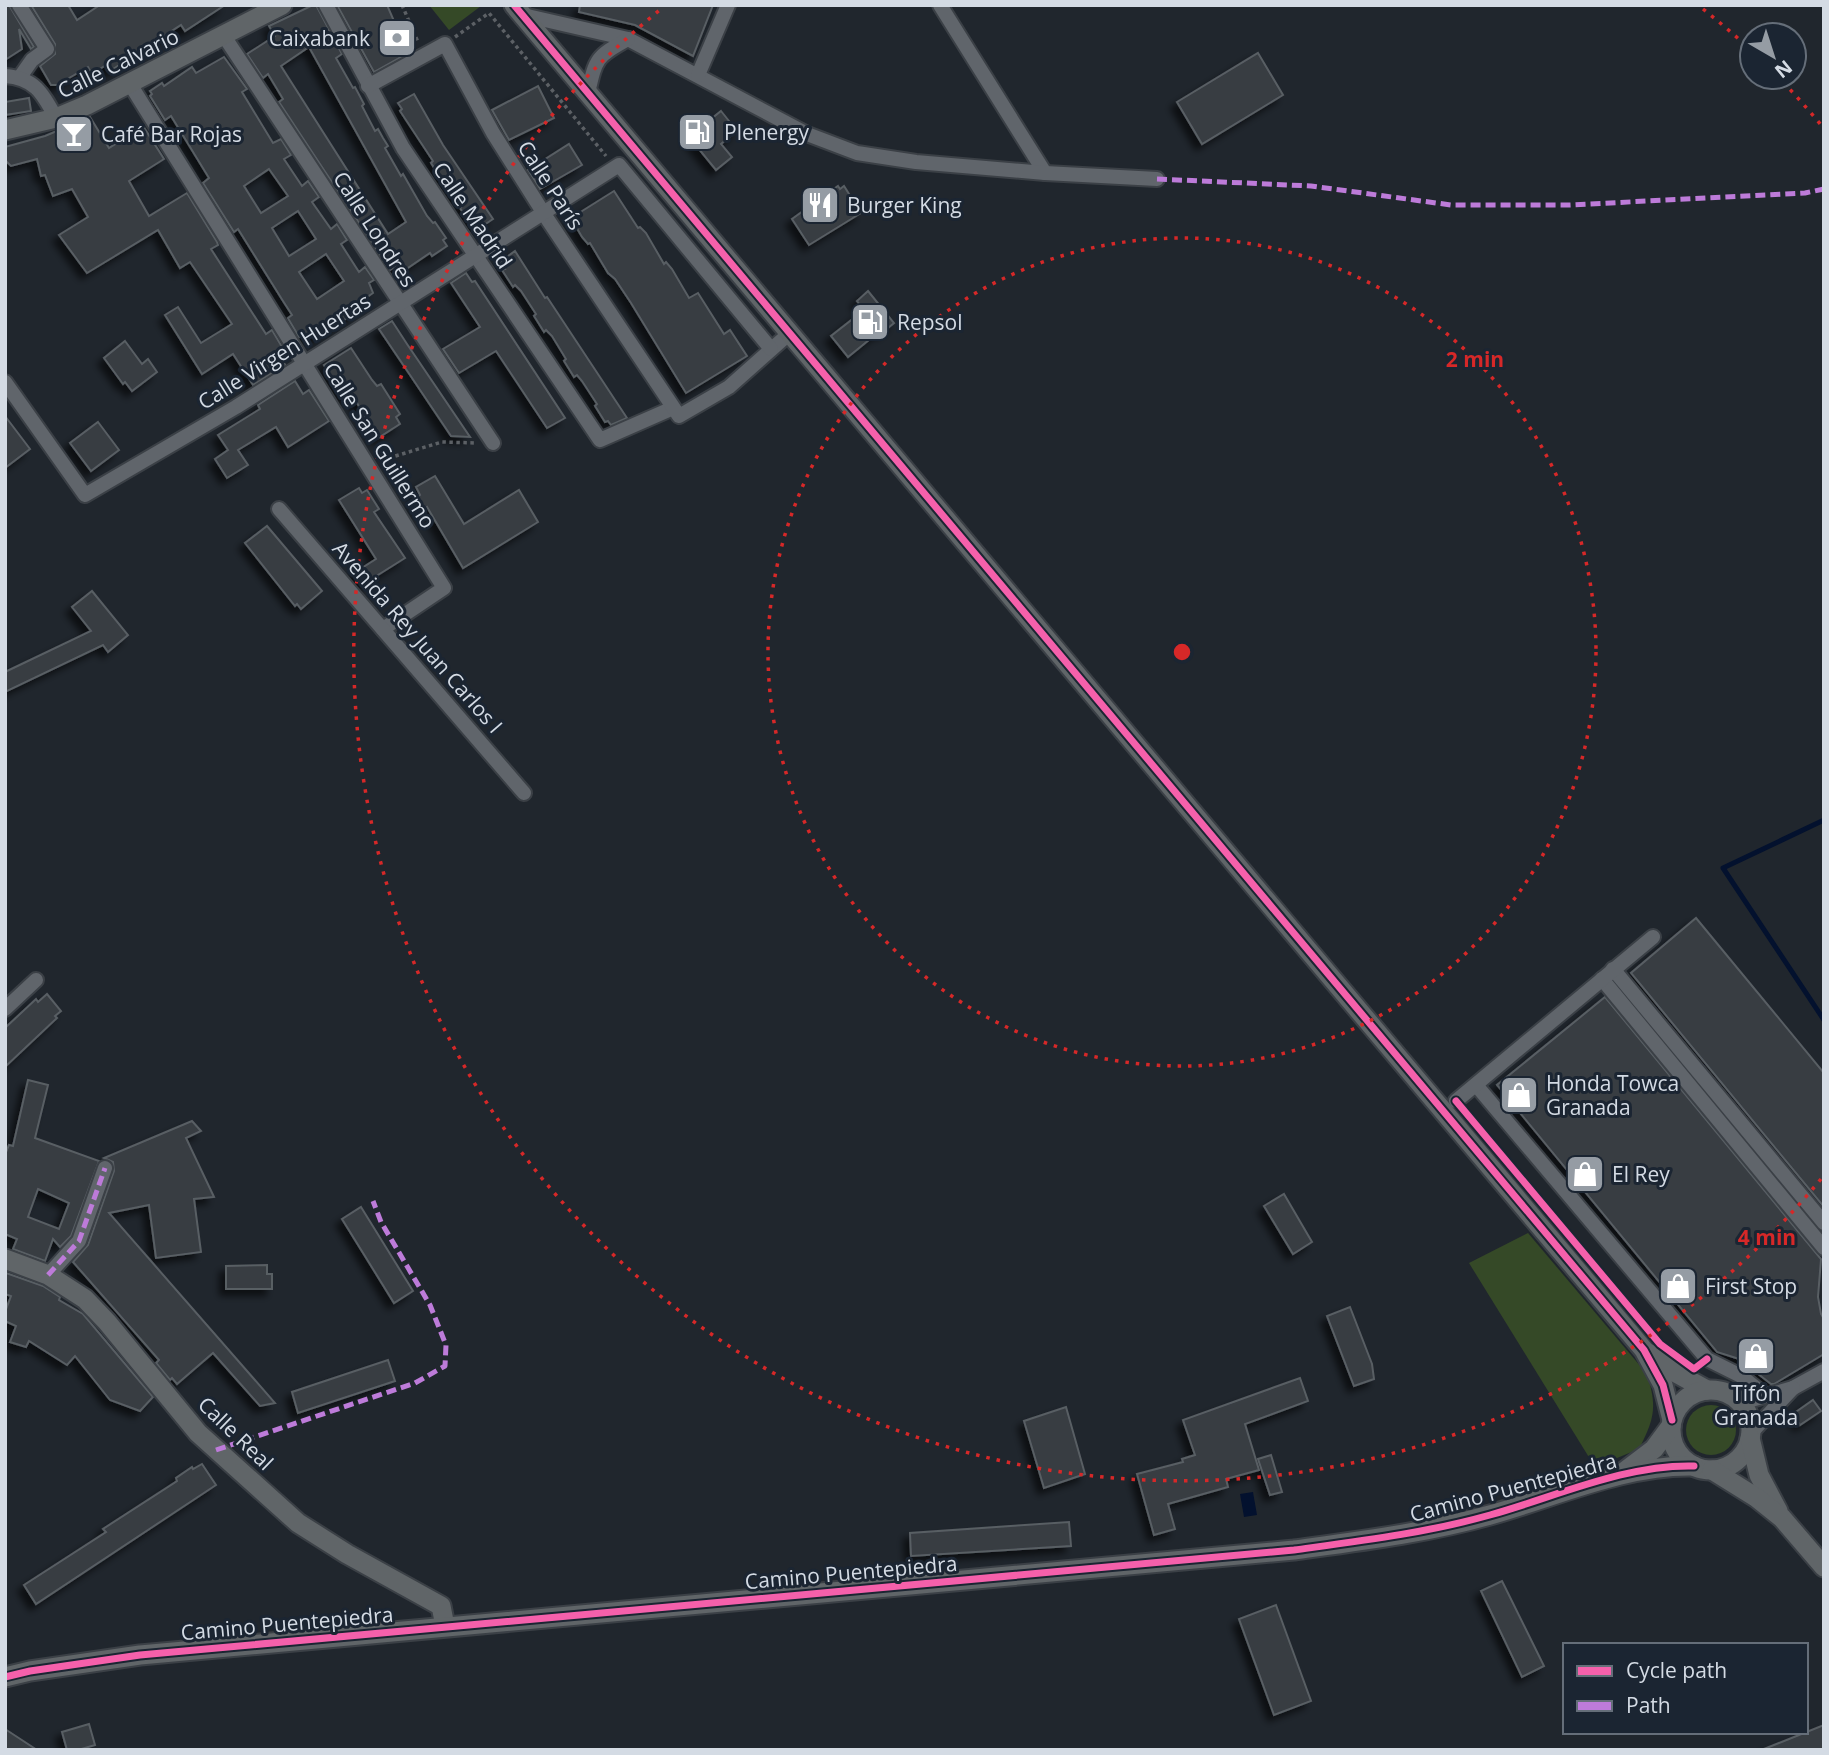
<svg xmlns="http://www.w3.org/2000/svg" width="1829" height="1755" font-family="'Open Sans',sans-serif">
<defs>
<filter id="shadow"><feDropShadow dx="-6" dy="6" stdDeviation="3.5" flood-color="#0009"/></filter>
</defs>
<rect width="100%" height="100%" fill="#20262d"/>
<g fill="#354927">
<polygon points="429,5 481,5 481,6 449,30"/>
<path d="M1528,1233L1647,1374C1657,1407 1655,1417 1639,1449L1595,1467L1469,1263Z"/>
<circle cx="1711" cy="1430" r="25"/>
</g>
<polygon fill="#03112e" points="1253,1492 1257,1515 1244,1517 1240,1494"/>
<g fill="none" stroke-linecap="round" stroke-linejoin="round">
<polyline stroke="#03112e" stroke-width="5" points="1824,820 1723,868 1824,1020"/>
</g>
<g fill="#373c42" stroke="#595e64" stroke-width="2" fill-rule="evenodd" filter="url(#shadow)">
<polygon points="5,5 9,5 34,47 31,49 19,29 22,49 5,60"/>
<polygon points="31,5 68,5 77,20 100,5 225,5 185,31 181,25 110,71 106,65 92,74 88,67 57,85 51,85 40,66 55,54 55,44"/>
<path d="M313,5H316L342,54L336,58L353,88L355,87L364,104L362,106L375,131L378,129L383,138L388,146L385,148L401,176L403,174L427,216L433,223L435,222L446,238L443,240L447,246L432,256L430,253L399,274L395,267L390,270L279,102L283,99L268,74L263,78L247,54L275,36L269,26ZM309,47L406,222L388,234L281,66Z"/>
<polygon points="337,5 387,5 408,53 374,72"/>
<polygon points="580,5 713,5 693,56 635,25 579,12"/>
<polygon points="1258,53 1283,95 1202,144 1177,102"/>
<path d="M224,57L247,89L242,92L273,143L281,139L291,155L284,159L302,186L308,181L319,197L312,202L331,229L337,224L347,240L341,244L359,272L365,267L374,280L369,283L373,293L352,308L355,313L315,338L313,334L307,337L305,333L299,337L289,320L288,318L292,315L283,301L238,229L234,232L203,183L209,178L171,116L165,120L150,96L152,94L150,91L162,83L164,86L192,67L196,73ZM269,169L288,196L261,213L244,186ZM298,211L316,239L289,256L272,228ZM326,254L344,281L317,299L299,272Z"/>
<polygon points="538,86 554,118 509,140 492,110"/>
<polygon points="414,94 443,145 493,219 478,229 473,222 471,224 460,208 462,206 443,178 441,179 431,163 433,161 400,111 402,109 398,103"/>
<polygon points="29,98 31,111 5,115 5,102"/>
<polygon points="721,111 737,131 721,144 732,157 716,170 689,137"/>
<polygon points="90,117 109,148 143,126 164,159 129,181 149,216 187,193 217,242 218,245 211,249 266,334 272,330 282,347 278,349 285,360 283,361 285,365 253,385 233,354 202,374 165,315 178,307 201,343 232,324 190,262 180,268 158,230 87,273 59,235 88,217 72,189 53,196 45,175 41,176 37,159 11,166 5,160 5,147 45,136"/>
<polygon points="569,144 582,165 540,189 528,170"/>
<polygon points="838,186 840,189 844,186 861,213 809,245 792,219"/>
<polygon points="614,191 638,228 640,227 646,233 664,264 666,262 672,269 689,298 698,293 724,334 730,330 747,356 686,393 631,303 615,279 608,273 590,243 588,244 582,237 571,218"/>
<polygon points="515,251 545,298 547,297 627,418 611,425 608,421 605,422 595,406 597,404 582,381 577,375 574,377 564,361 566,359 552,336 546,330 544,332 534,316 536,314 521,291 515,285 513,287 502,270 505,269 500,262"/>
<polygon points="466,273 472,282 475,281 565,418 547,428 496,351 459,373 443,349 480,327 451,283"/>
<polygon points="868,291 894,323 882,333 880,331 848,357 831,336 864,310 857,301"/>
<polygon points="392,321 407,344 470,437 451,436 410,375 379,329"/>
<polygon points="125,341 142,364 148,359 157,372 132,391 125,382 123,384 104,358"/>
<polygon points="351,348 372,380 377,386 381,384 400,414 396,417 400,424 378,438 351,393 344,398 324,365"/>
<polygon points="295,381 303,394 309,390 329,421 288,447 276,427 238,450 248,465 227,478 215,459 228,450 218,435 260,409 258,405"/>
<polygon points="5,416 30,449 5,468"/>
<polygon points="98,422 119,450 91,471 70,443"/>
<polygon points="435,476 464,524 519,490 538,522 463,568 427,507 421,511 414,499 420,495 416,487"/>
<polygon points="359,488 362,493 367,490 379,509 374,512 405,558 362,585 354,573 376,559 339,500"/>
<polygon points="267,526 322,591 301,609 297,604 295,606 245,543"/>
<polygon points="92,591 128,635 108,652 103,645 5,692 5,672 91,631 72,607"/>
<polygon points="1696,918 1824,1073 1824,1207 1631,973"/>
<polygon points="47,994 61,1011 55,1016 57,1018 5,1067 5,1028 36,999 38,1002"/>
<polygon points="1605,997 1821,1259 1818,1297 1821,1314 1824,1319 1824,1354 1774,1384 1771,1384 1739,1359 1717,1352 1497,1085"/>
<path d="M28,1080L48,1085L35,1138L99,1161L71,1236L60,1247L53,1239L45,1261L13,1249L17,1239L5,1234V1155L9,1145L13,1146ZM38,1189L69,1203L59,1229L28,1217Z"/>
<polygon points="192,1121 201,1131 186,1138 214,1197 194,1199 201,1252 156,1258 149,1205 109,1213 275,1403 260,1406 213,1353 177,1384 172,1378 170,1380 156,1363 159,1360 73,1262 88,1245 114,1171 113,1162 104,1158"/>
<polygon points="1284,1194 1312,1242 1293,1254 1264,1206"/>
<polygon points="361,1207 413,1291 394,1303 342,1219"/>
<polygon points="267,1265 267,1274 272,1274 272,1289 226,1289 226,1266"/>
<polygon points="6,1273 43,1286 60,1297 59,1300 83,1314 153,1397 140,1411 110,1400 75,1356 67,1365 29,1341 26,1347 10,1342 16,1326 5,1321 5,1312 11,1296 5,1294"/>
<polygon points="1350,1307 1372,1364 1374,1379 1354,1386 1327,1316"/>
<polygon points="388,1360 395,1381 298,1413 292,1392"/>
<polygon points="1300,1378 1308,1401 1245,1424 1259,1470 1226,1479 1228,1487 1168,1504 1175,1529 1154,1535 1137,1474 1183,1462 1182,1459 1195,1455 1183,1420"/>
<polygon points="1813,1400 1821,1411 1800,1425 1793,1414"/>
<polygon points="1066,1407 1085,1474 1044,1488 1024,1421"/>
<polygon points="1271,1455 1282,1492 1270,1495 1258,1459"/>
<polygon points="202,1464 216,1485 36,1604 24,1585 106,1532 103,1529 177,1481 176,1478 192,1467 193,1469"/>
<polygon points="1069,1522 1071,1546 911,1556 910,1533"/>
<polygon points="1502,1581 1544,1666 1522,1677 1481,1591"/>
<polygon points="1276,1605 1311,1701 1274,1715 1239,1619"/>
<polygon points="89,1724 95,1745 78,1750 67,1750 62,1732"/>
<polygon points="1824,1725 1824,1750 1764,1750 1764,1749"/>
<polygon points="5,1729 37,1750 5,1750"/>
</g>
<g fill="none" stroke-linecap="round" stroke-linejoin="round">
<g stroke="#3b4046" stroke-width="18">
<g id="street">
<polyline points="19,5 47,49 32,60 20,77"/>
<polyline points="326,5 403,148 600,440 673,408"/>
<polyline points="940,5 1045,173"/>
<polyline points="523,15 628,39 807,134 857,153 916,162 1045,173 1157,179"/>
<polyline points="224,36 493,443"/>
<polyline points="698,75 728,5"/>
<path d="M5,76C35,78 43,94 56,118"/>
<polyline points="130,84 444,588 383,629"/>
<polyline points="368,86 445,44 493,133 548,220 679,416 729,387 791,332"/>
<path d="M588,93C596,58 596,57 628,39"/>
<polyline points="5,382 85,495 236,407 619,165 771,349"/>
<polyline points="279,509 524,793"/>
<polyline points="1613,969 1824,1223"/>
<polyline points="1602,979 1824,1248"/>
<polyline points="5,1009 36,980"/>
<polyline points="1476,1085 1707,1359 1741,1376 1766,1396"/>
<polyline points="1456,1101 1653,937"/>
<polyline points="48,1275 79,1241 105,1168"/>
<polyline points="1741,1403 1793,1388 1824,1371"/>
<polyline points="1751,1433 1793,1388"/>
</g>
</g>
<g stroke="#3b4046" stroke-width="23">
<g id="secondary">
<polyline points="514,5 1644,1350 1663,1385 1672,1420"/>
<polyline points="5,130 56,118 87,105 282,5"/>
<polyline points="5,1259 48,1275 85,1299 107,1322 198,1433 298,1523 347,1554 441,1606 445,1626"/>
<polyline points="1648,1353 1676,1373 1707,1390"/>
<circle cx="1711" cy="1430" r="40"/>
<polyline points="1750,1438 1759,1475 1778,1511"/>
<polyline points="1712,1470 1757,1498 1782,1518 1824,1567"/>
<polyline points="1625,1471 1654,1449 1671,1426"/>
<path d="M5,1677L30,1671L140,1655L1294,1550C1360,1541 1426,1533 1490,1515C1555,1497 1626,1464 1694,1466"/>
</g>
</g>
<g stroke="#5c6065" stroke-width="3.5" stroke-dasharray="3.5 3.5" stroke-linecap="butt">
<polyline points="402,5 418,42"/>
<polyline points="455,37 489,13 606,156"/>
<polyline points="382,460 442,442 477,443"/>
</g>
<use href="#street" stroke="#60656b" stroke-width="14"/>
<use href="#secondary" stroke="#606568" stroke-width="19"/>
<g stroke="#bd7bd9" stroke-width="5" stroke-dasharray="10 5" stroke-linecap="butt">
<polyline points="1157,179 1311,186 1451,205 1569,205 1805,193 1824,189"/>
<polyline points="48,1275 79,1241 105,1168"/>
<polyline points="216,1450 415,1383 445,1366 446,1345 430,1305 381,1222 373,1201"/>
</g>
<g stroke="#1b2532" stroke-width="11">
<g id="cycleway">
<polyline points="514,5 1644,1350 1663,1385 1672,1420"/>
<polyline points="1456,1101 1660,1344 1694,1369 1707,1359"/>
<path d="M5,1677L30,1671L140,1655L1294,1550C1360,1541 1426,1533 1490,1515C1555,1497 1626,1464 1694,1466"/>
</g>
</g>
<use href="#cycleway" stroke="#f560ab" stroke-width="7"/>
</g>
<g fill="none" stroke="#d62828" stroke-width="3.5" stroke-dasharray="3.5 7">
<circle cx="1182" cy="652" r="414"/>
<path d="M1821 1179A828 828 0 1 1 661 9M1703 9A828 828 0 0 1 1752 51M1783 82A828 828 0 0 1 1821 125"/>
</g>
<defs>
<g id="bank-square" transform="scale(2.0125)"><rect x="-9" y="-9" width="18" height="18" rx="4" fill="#959ca4" stroke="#1b2532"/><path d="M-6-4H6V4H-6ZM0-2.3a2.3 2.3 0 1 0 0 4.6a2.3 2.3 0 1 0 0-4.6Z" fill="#fff"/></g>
<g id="fuel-square" transform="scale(2.0125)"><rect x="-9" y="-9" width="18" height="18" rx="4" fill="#959ca4" stroke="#1b2532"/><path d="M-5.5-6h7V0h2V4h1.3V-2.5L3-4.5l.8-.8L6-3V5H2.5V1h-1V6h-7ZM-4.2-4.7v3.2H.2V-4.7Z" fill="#fff"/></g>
<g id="bar-square" transform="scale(2.0125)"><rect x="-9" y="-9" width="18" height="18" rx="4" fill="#959ca4" stroke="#1b2532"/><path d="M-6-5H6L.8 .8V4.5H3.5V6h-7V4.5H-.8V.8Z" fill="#fff"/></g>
<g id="restaurant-square" transform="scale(2.0125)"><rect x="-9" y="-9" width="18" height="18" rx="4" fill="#959ca4" stroke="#1b2532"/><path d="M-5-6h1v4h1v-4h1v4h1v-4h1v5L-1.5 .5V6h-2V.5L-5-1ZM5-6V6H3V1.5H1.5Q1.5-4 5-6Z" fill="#fff"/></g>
<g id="shop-square" transform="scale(2.0125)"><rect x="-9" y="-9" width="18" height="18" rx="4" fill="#959ca4" stroke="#1b2532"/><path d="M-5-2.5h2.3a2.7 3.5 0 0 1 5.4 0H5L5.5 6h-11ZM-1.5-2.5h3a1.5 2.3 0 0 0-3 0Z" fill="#fff"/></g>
</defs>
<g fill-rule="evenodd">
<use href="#bank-square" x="397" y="38"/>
<use href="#fuel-square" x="697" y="132"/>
<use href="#bar-square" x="74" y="134"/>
<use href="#restaurant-square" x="820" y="205"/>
<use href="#fuel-square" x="870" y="322"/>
<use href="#shop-square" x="1519" y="1095"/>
<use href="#shop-square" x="1585" y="1174"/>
<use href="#shop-square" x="1678" y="1286"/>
<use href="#shop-square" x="1756" y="1356"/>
</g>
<g text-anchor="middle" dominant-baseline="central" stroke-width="6" stroke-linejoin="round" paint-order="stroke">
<g font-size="21" fill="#d4dbe4" stroke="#1b2532" text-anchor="start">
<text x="370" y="38" text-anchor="end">Caixabank</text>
<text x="724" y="132">Plenergy</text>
<text x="101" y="134">Café Bar Rojas</text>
<text x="847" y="205">Burger King</text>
<text x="897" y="322">Repsol</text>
<text x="1546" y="1083">Honda Towca<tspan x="1546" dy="24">Granada</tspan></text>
<text x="1612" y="1174">El Rey</text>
<text x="1705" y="1286">First Stop</text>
<text x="1756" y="1393" text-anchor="middle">Tifón<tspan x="1756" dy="24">Granada</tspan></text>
</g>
<g font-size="21" fill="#d4dbe4" stroke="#1b2532">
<text transform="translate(118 63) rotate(-26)">Calle Calvario</text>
<text transform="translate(551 185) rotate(57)">Calle París</text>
<text transform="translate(473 215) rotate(56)">Calle Madrid</text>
<text transform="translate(375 229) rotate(57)">Calle Londres</text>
<text transform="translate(284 351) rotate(-32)">Calle Virgen Huertas</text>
<text transform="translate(380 445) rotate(58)">Calle San Guillermo</text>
<text transform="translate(418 637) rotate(49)">Avenida Rey Juan Carlos I</text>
<text transform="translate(236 1433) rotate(44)">Calle Real</text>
<text transform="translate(1513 1487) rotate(-15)">Camino Puentepiedra</text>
<text transform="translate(851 1572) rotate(-5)">Camino Puentepiedra</text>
<text transform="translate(287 1623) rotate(-5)">Camino Puentepiedra</text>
</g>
</g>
<circle cx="1182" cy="652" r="10" fill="#d62828" stroke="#1b2532" stroke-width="3.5"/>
<g font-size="21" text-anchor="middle" font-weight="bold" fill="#d62828" stroke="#1b2532" stroke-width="6" stroke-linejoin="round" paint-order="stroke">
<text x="1475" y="367">2 min</text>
<text x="1767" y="1245">4 min</text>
</g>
<rect width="1829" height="1755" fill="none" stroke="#d4dbe4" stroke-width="14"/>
<rect x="1563" y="1643" width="245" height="91" fill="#1b2532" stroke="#656e79" stroke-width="2"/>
<rect x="1577" y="1666" width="35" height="10" fill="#f560ab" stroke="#656e79" stroke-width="2"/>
<text x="1626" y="1678" font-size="21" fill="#d4dbe4">Cycle path</text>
<rect x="1577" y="1701" width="35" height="10" fill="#bd7bd9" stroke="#656e79" stroke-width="2"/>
<text x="1626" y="1713" font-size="21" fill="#d4dbe4">Path</text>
<g transform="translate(1773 56) rotate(141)"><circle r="33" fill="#1b2532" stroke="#656e79" stroke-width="2"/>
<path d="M0-5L12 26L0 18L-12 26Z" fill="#959ca4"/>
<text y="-10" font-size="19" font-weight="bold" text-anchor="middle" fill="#d4dbe4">N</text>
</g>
</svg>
